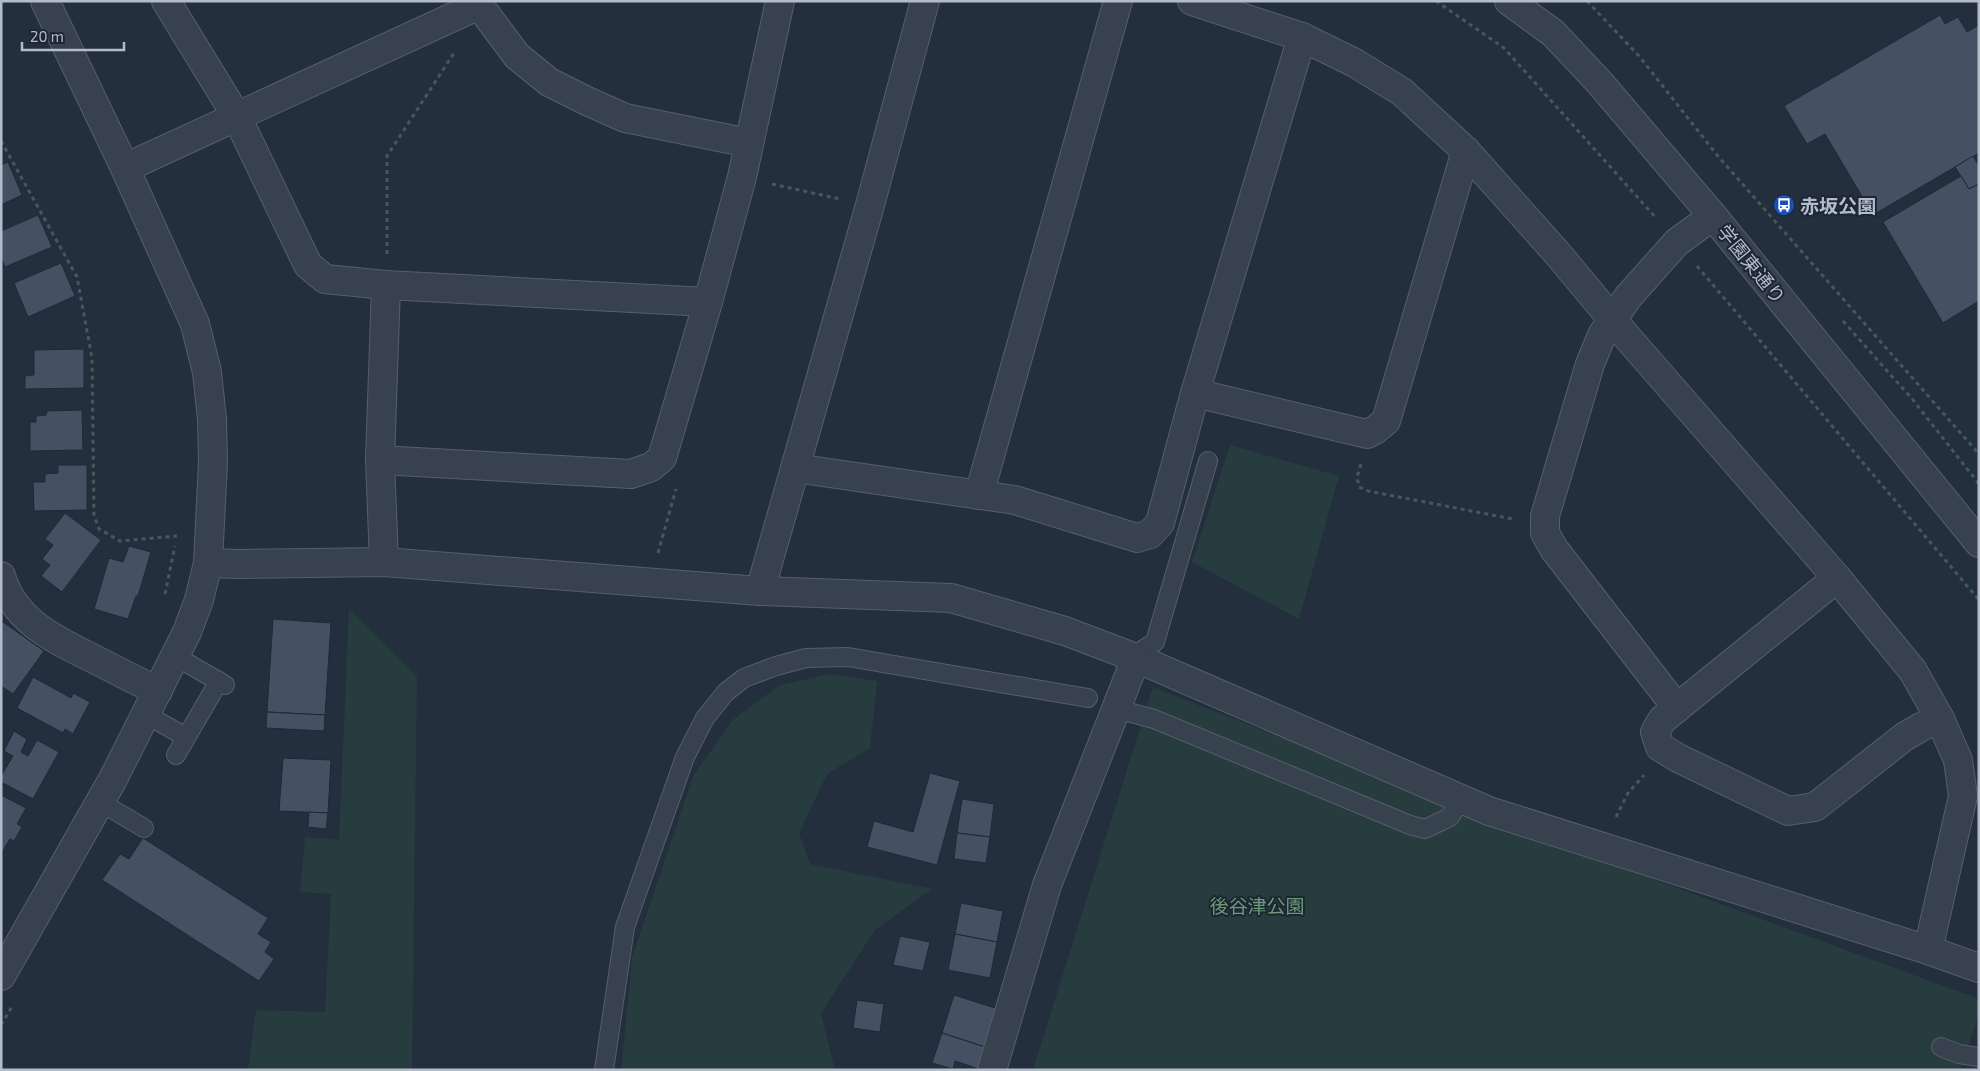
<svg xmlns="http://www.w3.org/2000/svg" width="1980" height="1071" font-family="'Exo 2','Noto Sans JP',sans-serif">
<rect width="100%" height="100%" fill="#242f3e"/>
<g fill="#263c3f">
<polygon points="1230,445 1339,476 1299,619 1192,562"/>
<polygon points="349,609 417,676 412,1070 248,1070 256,1010 325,1012 331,894 300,892 305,837 339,840"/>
<polygon points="829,674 877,681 870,748 827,774 799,833 810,864 932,889 875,930 821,1013 835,1070 621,1070 632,958 694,774 734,719 780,685"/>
<polygon points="1153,687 1457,807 1979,999 1979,1014 1960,1070 1033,1070"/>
</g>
<g fill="#455162" stroke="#1f2835">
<polygon points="1940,15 1945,24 1958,17 1967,32 1979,25 1979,153 1873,215 1825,134 1807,144 1784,106"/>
<polygon points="1973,156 1979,166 1979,184 1969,189 1955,167"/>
<polygon points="8,162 22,195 1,205 1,165"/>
<polygon points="1961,176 1969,189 1979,184 1979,301 1943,323 1883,222"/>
<polygon points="38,215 52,247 5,267 1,258 1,231"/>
<polygon points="61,263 75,296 28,317 14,283"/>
<polygon points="84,349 84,388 25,389 25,376 34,375 34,350"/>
<polygon points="82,410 83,450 30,451 30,422 36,422 36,416 46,415 47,411"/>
<polygon points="58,465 87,465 87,510 34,511 33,482 45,482 45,474 58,473"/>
<polygon points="65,513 101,540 62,592 41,576 50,565 42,559 53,545 45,539"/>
<polygon points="129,546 151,552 138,596 136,596 128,619 94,609 109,558 123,562"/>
<polygon points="273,619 331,623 325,715 267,712"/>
<polygon points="3,622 44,651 13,694 1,686 1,624"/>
<polygon points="33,677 71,698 73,693 90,702 73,734 65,729 63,733 17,708"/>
<polygon points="267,712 325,715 324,731 266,728"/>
<polygon points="14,731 27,739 21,752 28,756 37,740 59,752 33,799 1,782 1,776 13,756 4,751"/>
<polygon points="283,758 331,760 328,813 279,811"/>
<polygon points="930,773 960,781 937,865 867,847 874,821 913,832"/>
<polygon points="1,795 26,808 17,824 22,827 14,841 10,839 1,854"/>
<polygon points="962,799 994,804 990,837 957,833"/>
<polygon points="309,812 328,813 326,829 308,827"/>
<polygon points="957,833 990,837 986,863 954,859"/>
<polygon points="143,838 268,918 258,934 271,942 265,952 274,959 259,981 102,880 120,854 129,859"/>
<polygon points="961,903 1003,911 997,942 955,934"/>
<polygon points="955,934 997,942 990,978 948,970"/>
<polygon points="900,936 930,942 923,971 893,965"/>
<polygon points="954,995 998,1009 985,1047 942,1033"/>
<polygon points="857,1000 884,1004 880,1032 853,1028"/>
<polygon points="942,1033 985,1047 979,1069 955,1061 953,1069 932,1063"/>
</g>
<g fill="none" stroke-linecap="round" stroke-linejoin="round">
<g stroke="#565f6c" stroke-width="20">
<g id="service">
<polyline points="175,656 225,685"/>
<polyline points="1136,658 1144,649 1155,642 1208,461"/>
<polyline points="1128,712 1154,719 1410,825 1425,829 1450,817 1461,799"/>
<polyline points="145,714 186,737"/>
<polyline points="176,755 219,681"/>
<polyline points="100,802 144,828"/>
<polyline points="1941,1047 1959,1054 1979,1057"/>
<polyline points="604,1070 625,927 685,757 705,718 726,692 744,678 776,666 806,658 848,657 1088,698"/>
</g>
</g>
<g stroke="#565f6c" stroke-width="30">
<g id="minor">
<polyline points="166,1 237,117 308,265 325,279 386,285 708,302"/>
<polyline points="1192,1 1302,37 1355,63 1402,92 1466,151 1557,253 1627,337 1837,578 1913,671 1940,719 1958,760 1963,796 1928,950"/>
<polyline points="479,5 517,56 549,82 587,101 625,118 749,143"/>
<polyline points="125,168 479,5 481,1"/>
<polyline points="1195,393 1367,434 1375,430 1386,421 1466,151"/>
<polyline points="380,460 631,474 651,467 662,458 708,302 742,177 780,1"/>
<polyline points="795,468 1015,500 1137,538 1150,534 1160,523 1195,393 1302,37"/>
<polyline points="979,495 1118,1"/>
<polyline points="384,562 380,460 386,285"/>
<polyline points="208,563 238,564 384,562 760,591 951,598 1065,631 1136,658 1489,811 1928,950 1979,968"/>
<path d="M1,576C15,624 59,641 100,662C119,672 139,682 158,691"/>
<polyline points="1837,578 1662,720 1655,732 1660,747 1678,758 1788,811 1815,807 1904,737 1921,727 1940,719"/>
<polyline points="760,591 870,205 925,1"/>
<polyline points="1677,708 1554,549 1545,533 1545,516 1590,364 1602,335 1628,297 1677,242 1713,216"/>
<polyline points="992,1070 1047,885 1136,658"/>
</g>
</g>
<g stroke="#565f6c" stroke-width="30">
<g id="tertiary">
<polyline points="1509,1 1553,33 1600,83 1713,216 1979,543"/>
<polyline points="1,976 113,779 187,632 199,600 208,563 213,462 212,419 207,372 195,324 125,168 45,1"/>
</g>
</g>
<g stroke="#44595c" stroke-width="3" stroke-dasharray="4 4" stroke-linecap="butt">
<polyline points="1436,1 1504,48 1656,218"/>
<polyline points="1587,1 1639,56 1717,155 1979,454"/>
<polyline points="1,141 77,277 92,358 94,516 99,529 120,541 177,536"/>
<polyline points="772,184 840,199"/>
<polyline points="387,254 387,156 454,53"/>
<polyline points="1697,266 1979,600"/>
<polyline points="1843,321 1913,400 1979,484"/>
<polyline points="1361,464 1357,477 1359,487 1368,491 1513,519"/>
<polyline points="658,553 676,489"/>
<polyline points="165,594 175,546"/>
<polyline points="1616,817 1628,793 1644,775"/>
<polyline points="1,1025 13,1005"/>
</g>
<use href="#service" stroke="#38414e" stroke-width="18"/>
<use href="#minor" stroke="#38414e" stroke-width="28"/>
<use href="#tertiary" stroke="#38414e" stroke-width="28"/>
</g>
<defs>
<g id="bus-disc" transform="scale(1.125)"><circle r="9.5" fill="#1a4fb4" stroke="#1d2633"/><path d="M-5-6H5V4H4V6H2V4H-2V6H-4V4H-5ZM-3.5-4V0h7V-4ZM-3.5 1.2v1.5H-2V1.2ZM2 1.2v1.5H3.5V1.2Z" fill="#fff"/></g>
</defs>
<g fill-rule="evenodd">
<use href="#bus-disc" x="1784" y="205"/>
</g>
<g text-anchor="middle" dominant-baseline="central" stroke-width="4" stroke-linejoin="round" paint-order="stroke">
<g font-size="19" font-weight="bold" fill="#b4bcc9" stroke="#1d2633" text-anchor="start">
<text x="1800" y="205">赤坂公園</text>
</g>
<g font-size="19" fill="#b4bcc9" stroke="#1d2633">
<text transform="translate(1752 264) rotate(51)">学園東通り</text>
</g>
<g font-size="19" fill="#6b9a76" stroke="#1d2633">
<text x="1257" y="905">後谷津公園</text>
</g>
</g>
<rect width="1980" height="1071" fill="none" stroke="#b4bcc9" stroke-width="5"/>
<path d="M22 42v8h102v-8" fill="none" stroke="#b4bcc9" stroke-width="2.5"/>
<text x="30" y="42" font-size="15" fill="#b4bcc9" stroke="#1d2633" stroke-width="4" paint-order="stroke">20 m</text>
</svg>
